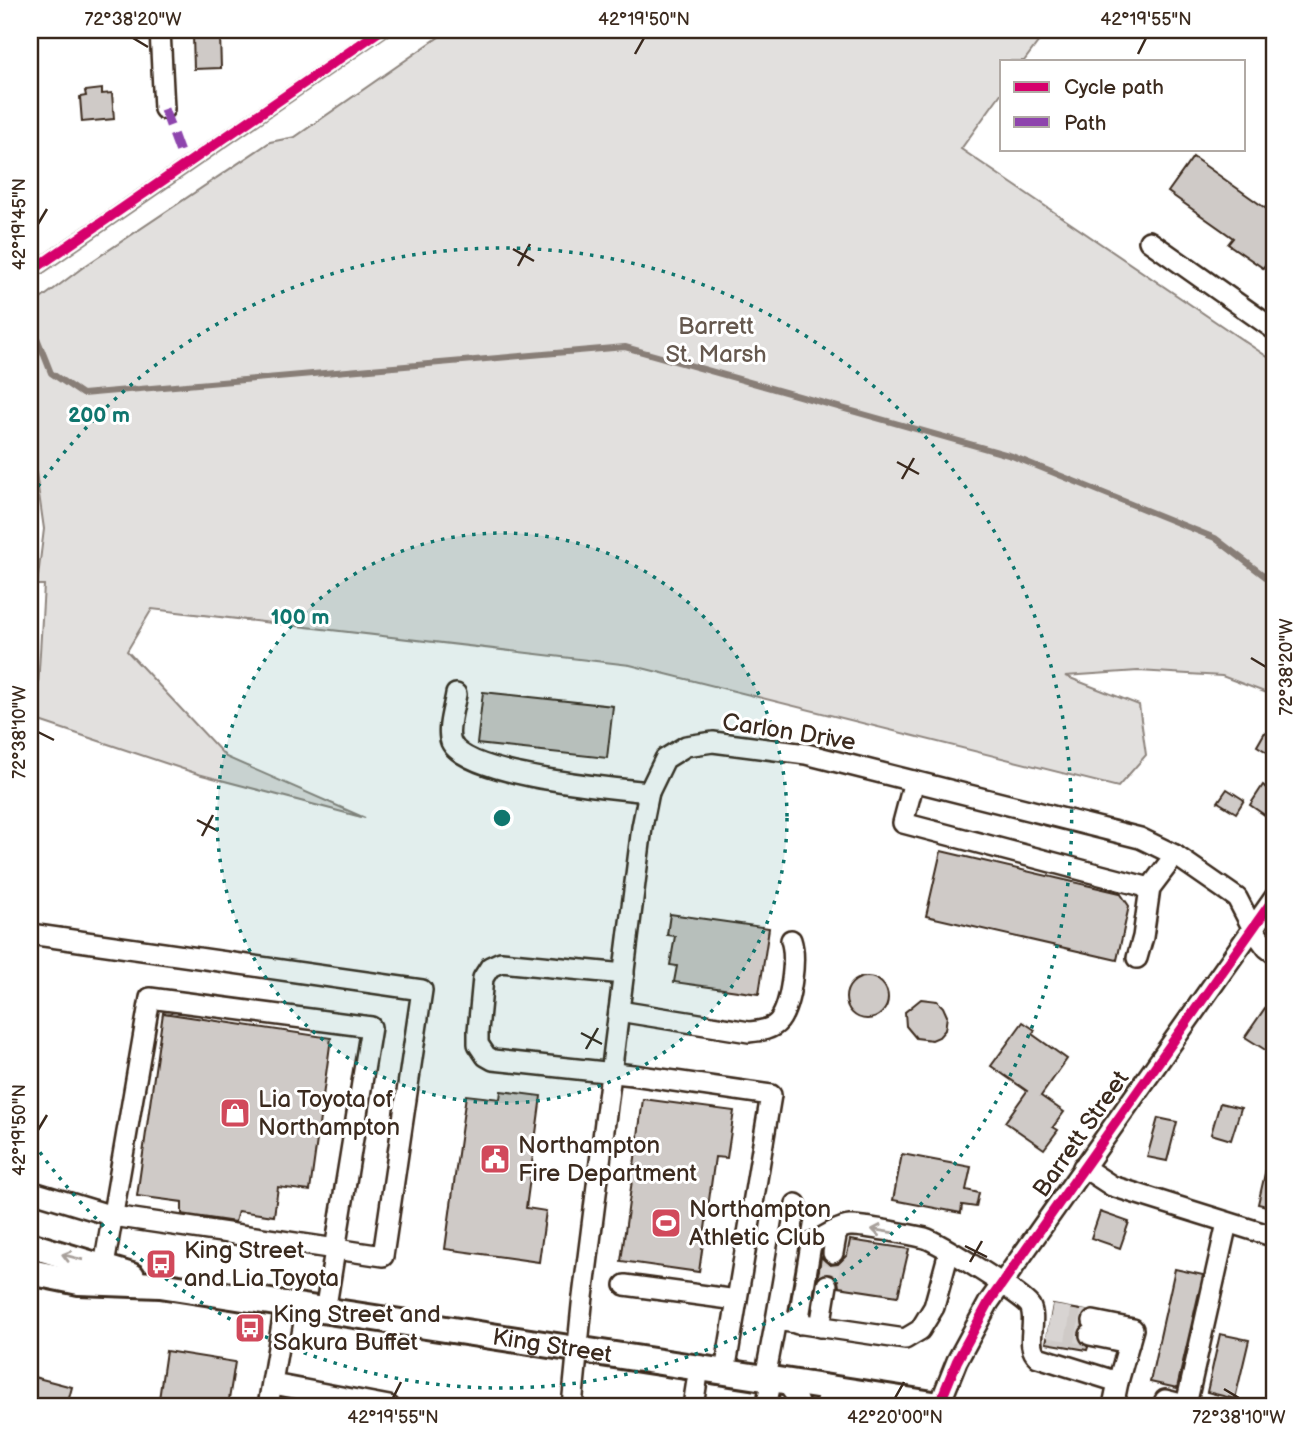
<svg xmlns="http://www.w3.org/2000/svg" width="1305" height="1436" font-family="'Balsamiq Sans',sans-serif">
<rect width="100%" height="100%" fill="#fff"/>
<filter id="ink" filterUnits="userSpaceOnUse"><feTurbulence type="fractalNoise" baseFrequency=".0143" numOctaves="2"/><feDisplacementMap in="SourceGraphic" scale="14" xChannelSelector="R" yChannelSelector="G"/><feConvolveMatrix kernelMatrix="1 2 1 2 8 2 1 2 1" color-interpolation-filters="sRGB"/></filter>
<g filter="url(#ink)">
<g fill="#e2e0de" stroke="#8e857e" stroke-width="2">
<polygon points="370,30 395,30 30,282 30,264"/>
<polygon points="449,30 1047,30 1024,61 1002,61 1002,92 961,149 1275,362 1275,696 1222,676 1138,671 1065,676 1139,705 1146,755 1118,787 630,665 152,609 127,651 226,757 365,818 198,774 36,720 44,585 37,585 44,529 30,431 30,307 82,268 270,142 295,137"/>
</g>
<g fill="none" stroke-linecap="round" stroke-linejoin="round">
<polyline stroke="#887e77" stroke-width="6" points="30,320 51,373 82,394 625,347 1012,456 1215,538 1275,584"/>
</g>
<g fill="#cfcac7" stroke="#3b2a1e" stroke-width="2">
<polygon points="220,35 221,68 194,69 193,36"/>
<polygon points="102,89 102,94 112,93 114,119 82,122 80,97 86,96 85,91"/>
<polygon points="1193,157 1275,215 1275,268 1267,262 1263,268 1228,244 1233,238 1168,192"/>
<polygon points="483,692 613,706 607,758 477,744"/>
<polygon points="1265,732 1275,739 1275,757 1257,746"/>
<polygon points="1263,785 1275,794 1275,822 1250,805"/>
<polygon points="1227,789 1244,800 1236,813 1218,802"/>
<polygon points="941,851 1120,893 1129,906 1117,960 926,916"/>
<polygon points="670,914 769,928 759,994 674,982 677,966 670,965 675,936 667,935"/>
<circle cx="867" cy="998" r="21"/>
<polygon points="921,999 937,1001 943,1007 947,1016 945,1030 939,1037 932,1040 916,1038 906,1026 905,1012"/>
<polygon points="1265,1008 1275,1015 1275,1039 1267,1051 1245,1037"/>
<polygon points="163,1013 331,1038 310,1191 278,1187 274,1216 238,1211 235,1222 182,1214 182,1202 137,1196"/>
<polygon points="1023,1022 1035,1030 1032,1034 1067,1059 1041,1096 1064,1112 1053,1127 1058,1130 1044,1149 1005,1122 1027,1091 991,1066"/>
<polygon points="501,1091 541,1096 526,1208 546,1211 539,1262 445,1249 466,1095 500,1099"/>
<polygon points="643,1099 734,1111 727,1158 715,1157 699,1272 621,1261"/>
<polygon points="1220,1103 1241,1108 1231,1140 1211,1134"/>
<polygon points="1158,1118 1177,1122 1167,1161 1147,1157"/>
<polygon points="902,1154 971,1167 966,1190 979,1193 976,1207 962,1205 961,1213 893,1200"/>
<polygon points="1269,1156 1275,1157 1275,1208 1258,1204"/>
<polygon points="1100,1212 1129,1222 1120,1248 1091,1238"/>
<polygon points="850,1240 909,1249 898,1296 839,1287 838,1280 830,1273 818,1277 821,1257 830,1265 838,1264 847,1255"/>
<polygon points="1175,1269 1203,1275 1177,1388 1150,1382"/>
<polygon points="1053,1305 1086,1311 1081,1318 1082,1326 1078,1333 1079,1339 1088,1347 1087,1350 1046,1343"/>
<polygon points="1220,1334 1249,1340 1235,1399 1207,1392"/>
<polygon points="166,1351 235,1362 228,1406 158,1406"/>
<polygon points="30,1376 72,1387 67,1406 30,1406"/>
</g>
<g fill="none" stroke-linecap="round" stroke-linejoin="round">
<g stroke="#d8d4d2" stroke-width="19" stroke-dasharray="19 10" stroke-linecap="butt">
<polyline points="827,1285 833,1253"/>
<polyline points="1051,1314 1093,1321"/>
<polyline points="1048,1328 1090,1335"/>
</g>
<g stroke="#3b2a1e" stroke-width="24">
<g id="minor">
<polyline points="160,30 164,109"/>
<polyline points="1149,241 1275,330"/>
<path d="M456,694C454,707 446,730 451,742C466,776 613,788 649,792"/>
<polyline points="914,781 903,823 1150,888"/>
<polyline points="30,934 422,990 383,1256 113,1216 30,1191"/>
<polyline points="1137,958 1143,937 1150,888 1175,855"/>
<polyline points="624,974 501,962 490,967 483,978 478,1031 478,1044 486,1056 493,1060 633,1075 771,1095 725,1372"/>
<path d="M619,1011L749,1032C759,1031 772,1030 779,1021C791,1005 797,958 791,940"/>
<polyline points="1083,1167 1112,1186 1275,1237"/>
<polyline points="833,1253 837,1231"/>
<polyline points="104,1266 150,998 371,1027 325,1312"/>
<polyline points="625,1285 737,1300"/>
<polyline points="776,1320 796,1204"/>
<path d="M798,1324L811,1244C822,1238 838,1227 850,1226C861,1225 913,1235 925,1238C938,1242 1023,1295 1030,1306C1038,1321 1024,1346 1038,1357L1118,1382L1133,1329L1093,1321"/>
<polyline points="820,1327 827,1285"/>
<polyline points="1090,1335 1129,1343"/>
<polyline points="765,1378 776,1320 905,1339 920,1330 934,1307 949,1252"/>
<polyline points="785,1381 794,1393 799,1406"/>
<polyline points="273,1384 389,1406"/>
<polyline points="1186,1405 1227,1223"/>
<polyline points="268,1406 285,1306"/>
<polyline points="572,1406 582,1305 642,827 649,792 665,759 686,746 713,742 806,754 1140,838 1175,855 1237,898 1253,929 1267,948 1275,954"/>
<polyline points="693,1406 699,1368"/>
<polyline points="766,1406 772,1379"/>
<polyline points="824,1406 839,1390"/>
<polyline points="939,1406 957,1361 989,1302 1275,897"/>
<polyline points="1113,1406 1118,1382"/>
<polyline points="1163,1406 1165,1400 1189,1406"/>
</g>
</g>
<g stroke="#3b2a1e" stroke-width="30">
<g id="major">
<polyline points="30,1245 132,1276"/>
<path id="s1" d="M30,1272L79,1282L160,1285L946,1406"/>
</g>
</g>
<use href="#minor" stroke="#fff" stroke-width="19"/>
<use href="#major" stroke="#fff" stroke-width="24"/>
<polyline stroke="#8e44ad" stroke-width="9" stroke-dasharray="18 9" stroke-linecap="butt" points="164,109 185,166"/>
<g stroke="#fff" stroke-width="15">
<g id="cycleway">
<polyline points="30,272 381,30"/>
<polyline points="939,1405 957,1361 989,1302 1275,897"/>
</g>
</g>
<use href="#cycleway" stroke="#d6006c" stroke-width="10"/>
</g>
<defs><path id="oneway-shaft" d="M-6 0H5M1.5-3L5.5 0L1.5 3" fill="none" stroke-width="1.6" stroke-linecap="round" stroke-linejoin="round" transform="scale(1.75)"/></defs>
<g stroke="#a79f9a">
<use href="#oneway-shaft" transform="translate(882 1231) rotate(-171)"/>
<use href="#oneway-shaft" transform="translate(72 1257) rotate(-165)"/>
</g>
</g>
<path fill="none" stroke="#3b2a1e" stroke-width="2.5" d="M133,38L148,47M635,54L644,38M1138,54L1146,38M38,224L47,209M513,249L534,261M518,266L530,244M897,462L919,474M902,479L914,458M1251,658L1266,667M38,732L54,740M197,820L218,831M202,836L213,815M581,1033L602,1044M586,1049L598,1028M38,1130L47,1115M965,1246L987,1257M970,1262L982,1241M1224,1389L1239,1398M393,1398L401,1382M895,1398L904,1382"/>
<circle cx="502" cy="818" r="285" fill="#0f766e" fill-opacity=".12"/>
<g fill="none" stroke="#0f766e" stroke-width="3.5" stroke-dasharray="3.5 7">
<circle cx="502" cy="818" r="285"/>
<path d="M32 495A570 570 0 1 1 32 1141"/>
</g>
<defs>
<g id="shop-square" transform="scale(1.575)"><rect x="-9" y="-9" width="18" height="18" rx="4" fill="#d1495b" stroke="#fff"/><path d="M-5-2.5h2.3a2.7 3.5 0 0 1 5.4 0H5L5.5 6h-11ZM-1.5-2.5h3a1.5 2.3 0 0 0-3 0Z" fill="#fff"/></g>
<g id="civic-square" transform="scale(1.575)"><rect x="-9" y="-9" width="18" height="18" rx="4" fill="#d1495b" stroke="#fff"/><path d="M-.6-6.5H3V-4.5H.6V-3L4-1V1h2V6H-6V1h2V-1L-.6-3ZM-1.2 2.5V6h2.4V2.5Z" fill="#fff"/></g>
<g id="stadium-square" transform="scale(1.575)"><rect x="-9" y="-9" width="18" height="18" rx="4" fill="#d1495b" stroke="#fff"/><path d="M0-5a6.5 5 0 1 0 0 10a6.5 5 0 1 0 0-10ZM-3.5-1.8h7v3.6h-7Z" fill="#fff"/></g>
<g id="bus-square" transform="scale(1.575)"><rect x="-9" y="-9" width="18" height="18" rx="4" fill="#d1495b" stroke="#fff"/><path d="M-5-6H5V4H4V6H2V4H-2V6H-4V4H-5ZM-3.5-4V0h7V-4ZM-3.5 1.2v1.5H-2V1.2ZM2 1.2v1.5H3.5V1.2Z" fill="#fff"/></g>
</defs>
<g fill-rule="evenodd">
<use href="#shop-square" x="235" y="1113"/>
<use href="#civic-square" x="495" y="1159"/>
<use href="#stadium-square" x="666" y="1223"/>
<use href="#bus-square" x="161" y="1264"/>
<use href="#bus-square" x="250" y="1328"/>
</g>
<g text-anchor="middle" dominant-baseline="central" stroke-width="6" stroke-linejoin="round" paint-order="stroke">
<g font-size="24" fill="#65584e" stroke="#fff">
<text x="716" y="326">Barrett<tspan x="716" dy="28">St. Marsh</tspan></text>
</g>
<g font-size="24" fill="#3b2a1e" stroke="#fff">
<text transform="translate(789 732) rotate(9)">Carlon Drive</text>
<text transform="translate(1081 1134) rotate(-55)">Barrett Street</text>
<text stroke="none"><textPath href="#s1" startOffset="528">King Street</textPath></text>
</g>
<g font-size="24" fill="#3b2a1e" stroke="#fff" text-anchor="start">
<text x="258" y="1099">Lia Toyota of<tspan x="258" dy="28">Northampton</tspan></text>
<text x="518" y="1145">Northampton<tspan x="518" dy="28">Fire Department</tspan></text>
<text x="689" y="1209">Northampton<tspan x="689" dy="28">Athletic Club</tspan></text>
<text x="184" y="1250">King Street<tspan x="184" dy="28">and Lia Toyota</tspan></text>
<text x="273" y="1314">King Street and<tspan x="273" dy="28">Sakura Buffet</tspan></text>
</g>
</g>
<circle cx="502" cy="818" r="10" fill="#0f766e" stroke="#fff" stroke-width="3.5"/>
<g font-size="21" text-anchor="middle" font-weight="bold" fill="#0f766e" stroke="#fff" stroke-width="6" stroke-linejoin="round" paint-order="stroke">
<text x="99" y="422">200 m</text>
<text x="300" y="624">100 m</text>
</g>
<rect width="1305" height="1436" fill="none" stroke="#fff" stroke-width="77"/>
<rect x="1000" y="60" width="245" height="91" fill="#ffffff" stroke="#b1aaa5" stroke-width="2"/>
<rect x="1014" y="82" width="35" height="10" fill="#d6006c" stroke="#b1aaa5" stroke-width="2"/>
<text x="1064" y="94" font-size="21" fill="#3b2a1e">Cycle path</text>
<rect x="1014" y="117" width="35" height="10" fill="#8e44ad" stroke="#b1aaa5" stroke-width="2"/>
<text x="1064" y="130" font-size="21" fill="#3b2a1e">Path</text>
<rect x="38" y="38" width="1228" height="1360" fill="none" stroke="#3b2a1e" stroke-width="2.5"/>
<g font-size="18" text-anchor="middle" fill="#3b2a1e">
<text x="133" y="25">72°38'20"W</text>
<text x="644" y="25">42°19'50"N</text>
<text x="1146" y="25">42°19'55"N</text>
<text transform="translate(19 224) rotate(-90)" y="6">42°19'45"N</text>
<text transform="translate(1286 667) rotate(-90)" y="6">72°38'20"W</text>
<text transform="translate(19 732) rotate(-90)" y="6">72°38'10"W</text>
<text transform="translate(19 1130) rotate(-90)" y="6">42°19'50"N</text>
<text x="393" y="1423">42°19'55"N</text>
<text x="895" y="1423">42°20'00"N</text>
<text x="1239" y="1423">72°38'10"W</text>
</g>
</svg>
